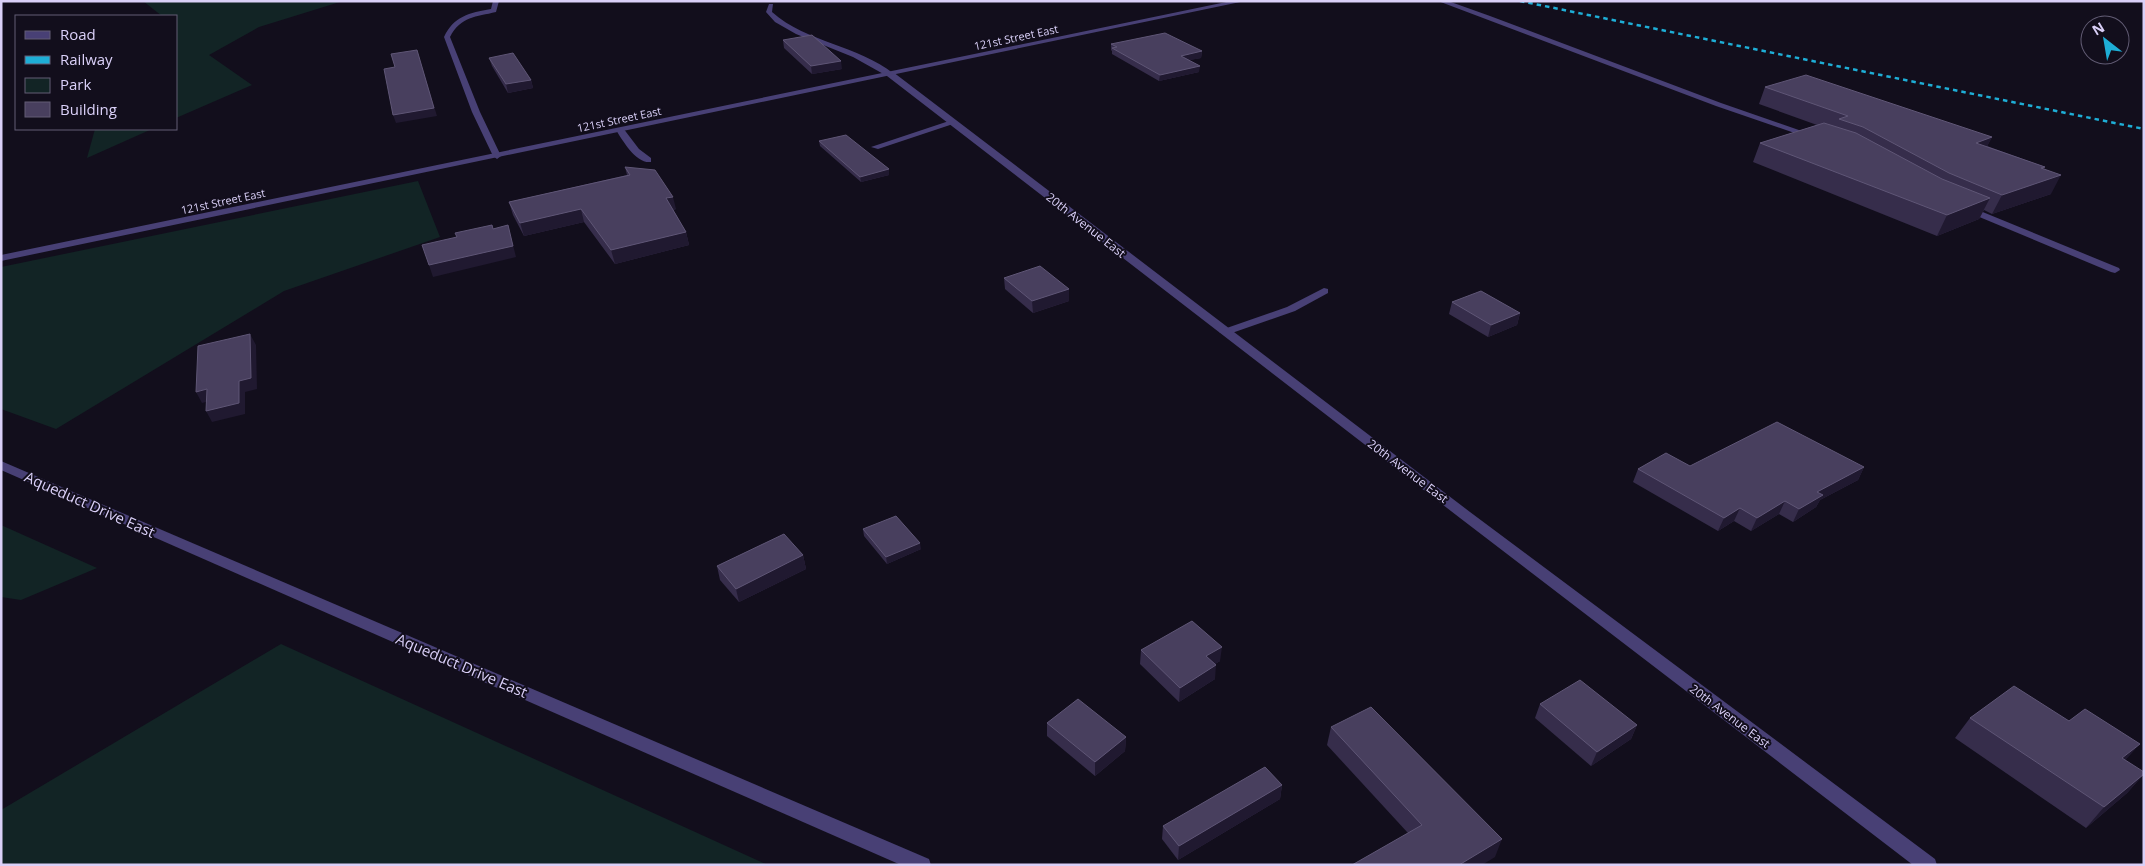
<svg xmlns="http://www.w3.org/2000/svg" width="2145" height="866" font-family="'Open Sans',sans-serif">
<rect width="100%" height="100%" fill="#120e1c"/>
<g fill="#122425">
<polygon points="143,1 343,1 259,27 209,55 252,85 176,118 176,16 162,16"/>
<polygon points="95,129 152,129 87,158"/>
<polygon points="418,181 440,237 284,291 56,429 1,409 1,267"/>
<polygon points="1,525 97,568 21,600 1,597"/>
<polygon points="281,644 768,865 1,865 1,810"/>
</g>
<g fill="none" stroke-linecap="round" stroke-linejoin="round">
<g fill="#484075" fill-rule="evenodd">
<path d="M493,1H499L496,12C476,17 461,16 450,37L480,112L501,156L497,159L493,156L472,112L444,37C454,16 469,13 491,9Z"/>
<polygon points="1438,1 1448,1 1490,16 1721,103 1816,136 1809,138 1716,106"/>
<path d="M769,4H773L772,12C807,43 858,45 894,74L887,76L853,57L796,34L775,22L766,12Z"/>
<polygon points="949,121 956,123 878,149 871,147"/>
<path d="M617,128H623L639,149L651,158V162C636,164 623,141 616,130Z"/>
<polygon points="1968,206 2119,268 2120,270 2115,273 2111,272 1965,211 1965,207"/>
<polygon points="1324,288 1328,289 1328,293 1295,311 1229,334 1225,335 1219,332 1221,330 1287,307"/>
</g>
<polygon fill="#484075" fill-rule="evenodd" points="887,72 893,72 1470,512 1935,859 1937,865 1913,865 1460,518 887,76"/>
<g fill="#484075" fill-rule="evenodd">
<polygon points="1231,1 1245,1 1,261 1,255"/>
<polygon points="1,461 929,859 931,865 901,865 1,470"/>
</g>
<polyline stroke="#1eaed6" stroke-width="2.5" stroke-dasharray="4.5 4" stroke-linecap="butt" points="1520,1 2144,129"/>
</g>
<g fill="#362d4b">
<polygon points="783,40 842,69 812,74 784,48"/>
<polygon points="1111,44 1202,51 1201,58 1189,60 1199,72 1159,81 1112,54 1112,51 1111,50"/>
<polygon points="489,58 531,80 533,88 508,93 492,66"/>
<polygon points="1765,87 1992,137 1987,146 2045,167 2044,169 2051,194 1992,214 1984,210 1979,219 1937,236 1753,162 1760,143 1817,125 1759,104"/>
<polygon points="819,141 889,175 861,182 820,146"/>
<polygon points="625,167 676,209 673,210 686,232 689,245 615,264 584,222 524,236 513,215 509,202 627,175"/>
<polygon points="1004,278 1069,289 1069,301 1033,313 1005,289"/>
<polygon points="1452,302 1520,313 1517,325 1488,337 1449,314"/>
<polygon points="1690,466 1864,467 1858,480 1820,500 1816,507 1793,522 1779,514 1751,531 1734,521 1718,531 1633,482 1638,469"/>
<polygon points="863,529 921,549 887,564 864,536"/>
<polygon points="803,555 806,569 739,602 720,580 717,566"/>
<polygon points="1141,650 1220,661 1215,664 1215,679 1179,702 1140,664"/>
<polygon points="1540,704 1637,725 1631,739 1591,766 1535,718"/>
<polygon points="1970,718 2125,760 2144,774 2127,793 2086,828 1955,738"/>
<polygon points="1047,723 1126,737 1125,751 1095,776 1047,736"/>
<polygon points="1331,727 1495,857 1408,833 1327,745"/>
<polygon points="1282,785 1280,799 1178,860 1162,839 1163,826"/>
</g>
<g fill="#201930">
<polygon points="417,50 437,116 396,123 393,115"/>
<polygon points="1202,51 1201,58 1180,62 1181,56"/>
<polygon points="841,61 842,69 812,74 811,66"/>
<polygon points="1200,66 1199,72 1159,81 1160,75"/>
<polygon points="531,80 533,88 508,93 506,84"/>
<polygon points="1992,137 1983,155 1976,143"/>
<polygon points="2045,167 2037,183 2061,175 2051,194 1992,214 2002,195 2041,168"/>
<polygon points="889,169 889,175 861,182 860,177"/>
<polygon points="673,197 676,209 669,211 666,198"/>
<polygon points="1990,198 1979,219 1937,236 1947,215"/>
<polygon points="581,209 584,222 524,236 520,223"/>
<polygon points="508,225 516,257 433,277 429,265"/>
<polygon points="686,232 689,245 615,264 611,250"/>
<polygon points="1069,289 1069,301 1033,313 1032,301"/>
<polygon points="1520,313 1517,325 1488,337 1491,325"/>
<polygon points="250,334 256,345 257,389 245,392 245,414 212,422 206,411 239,381"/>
<polygon points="207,389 213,400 202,403 196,392"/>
<polygon points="1864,467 1858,480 1820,500 1816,507 1793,522 1799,509 1817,492"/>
<polygon points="1785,501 1779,514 1751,531 1757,518"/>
<polygon points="1740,508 1734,521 1718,531 1724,518"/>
<polygon points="920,543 921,549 887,564 886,557"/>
<polygon points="803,555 806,569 739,602 736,589"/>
<polygon points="1222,647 1220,661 1205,670 1206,656"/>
<polygon points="1216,665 1215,679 1179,702 1180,688"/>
<polygon points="1637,725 1631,739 1591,766 1597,752"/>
<polygon points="1126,737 1125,751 1095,776 1095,762"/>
<polygon points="2140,744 2122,764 2122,758"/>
<polygon points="2144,774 2127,793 2086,828 2104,807"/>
<polygon points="1282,785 1280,799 1178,860 1179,846"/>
<polygon points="1502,839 1495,857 1482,865 1459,865"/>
</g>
<g fill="#483f5e" stroke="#5f5676">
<polygon points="1165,33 1202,51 1181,56 1200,66 1160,75 1112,48 1117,47 1111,44"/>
<polygon points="812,35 841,61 811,66 783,40"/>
<polygon points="417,50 434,108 393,115 384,69 395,67 391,54"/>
<polygon points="513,53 531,80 506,84 489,58"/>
<polygon points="1806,75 1992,137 1976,143 2045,167 2041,168 2061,175 2002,195 1949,173 1863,127 1839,119 1848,116 1765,87"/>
<polygon points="1824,123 1856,133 1942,179 1990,198 1947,215 1760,143"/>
<polygon points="846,135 889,169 860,177 819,141"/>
<polygon points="625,167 655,170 673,197 666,198 686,232 611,250 581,209 520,223 509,202 630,175"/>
<polygon points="492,225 493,229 508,225 513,246 429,265 422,245 457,237 455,233"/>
<polygon points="1040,266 1069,289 1032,301 1004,278"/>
<polygon points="1481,291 1520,313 1491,325 1452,302"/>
<polygon points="250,334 251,378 239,381 239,403 206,411 207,389 196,392 198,346"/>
<polygon points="1777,422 1864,467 1817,492 1823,495 1799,509 1785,501 1757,518 1740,508 1724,518 1638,469 1666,453 1690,466"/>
<polygon points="896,516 920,543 886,557 863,529"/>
<polygon points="784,534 803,555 736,589 717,566"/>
<polygon points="1192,621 1222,647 1206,656 1216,665 1180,688 1141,650"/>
<polygon points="1580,680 1637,725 1597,752 1540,704"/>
<polygon points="2014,686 2069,721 2085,709 2140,744 2122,758 2144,772 2144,774 2104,807 1970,718"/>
<polygon points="1078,699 1126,737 1095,762 1047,723"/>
<polygon points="1371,707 1502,839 1459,865 1352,865 1422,825 1331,727"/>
<polygon points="1265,767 1282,785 1179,846 1163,826"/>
</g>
<g text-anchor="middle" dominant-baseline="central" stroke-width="4" stroke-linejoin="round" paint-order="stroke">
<g font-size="11" fill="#dad0f8" stroke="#120e1c">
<text transform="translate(1016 37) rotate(-12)">121st Street East</text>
<text transform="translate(619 119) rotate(-12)">121st Street East</text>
<text transform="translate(223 201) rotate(-12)">121st Street East</text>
</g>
<g font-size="12" fill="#dad0f8" stroke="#120e1c">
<text transform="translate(1086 225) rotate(38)">20th Avenue East</text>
<text transform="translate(1408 471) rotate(37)">20th Avenue East</text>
<text transform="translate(1730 716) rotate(37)">20th Avenue East</text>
</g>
<g font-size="15" fill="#dad0f8" stroke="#120e1c">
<text transform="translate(90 504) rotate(24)">Aqueduct Drive East</text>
<text transform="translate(462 665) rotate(23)">Aqueduct Drive East</text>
</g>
</g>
<rect width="2145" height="866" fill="none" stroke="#dad0f8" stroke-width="5"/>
<rect x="15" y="15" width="162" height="115" fill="#120e1c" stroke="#625c74"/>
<rect x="25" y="31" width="25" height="8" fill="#484075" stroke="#625c74"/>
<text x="60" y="40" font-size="15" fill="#dad0f8">Road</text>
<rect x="25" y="56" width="25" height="8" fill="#1eaed6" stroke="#625c74"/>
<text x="60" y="65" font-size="15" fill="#dad0f8">Railway</text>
<rect x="25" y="78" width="25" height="15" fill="#122425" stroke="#625c74"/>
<text x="60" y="90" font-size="15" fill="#dad0f8">Park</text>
<rect x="25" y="102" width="25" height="15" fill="#483f5e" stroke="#625c74"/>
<text x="60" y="115" font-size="15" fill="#dad0f8">Building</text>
<g transform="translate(2105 40) rotate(329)"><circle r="24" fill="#120e1c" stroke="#625c74"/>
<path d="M0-4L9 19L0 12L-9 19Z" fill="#1eaed6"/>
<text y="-8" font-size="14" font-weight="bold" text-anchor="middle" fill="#dad0f8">N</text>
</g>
</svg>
